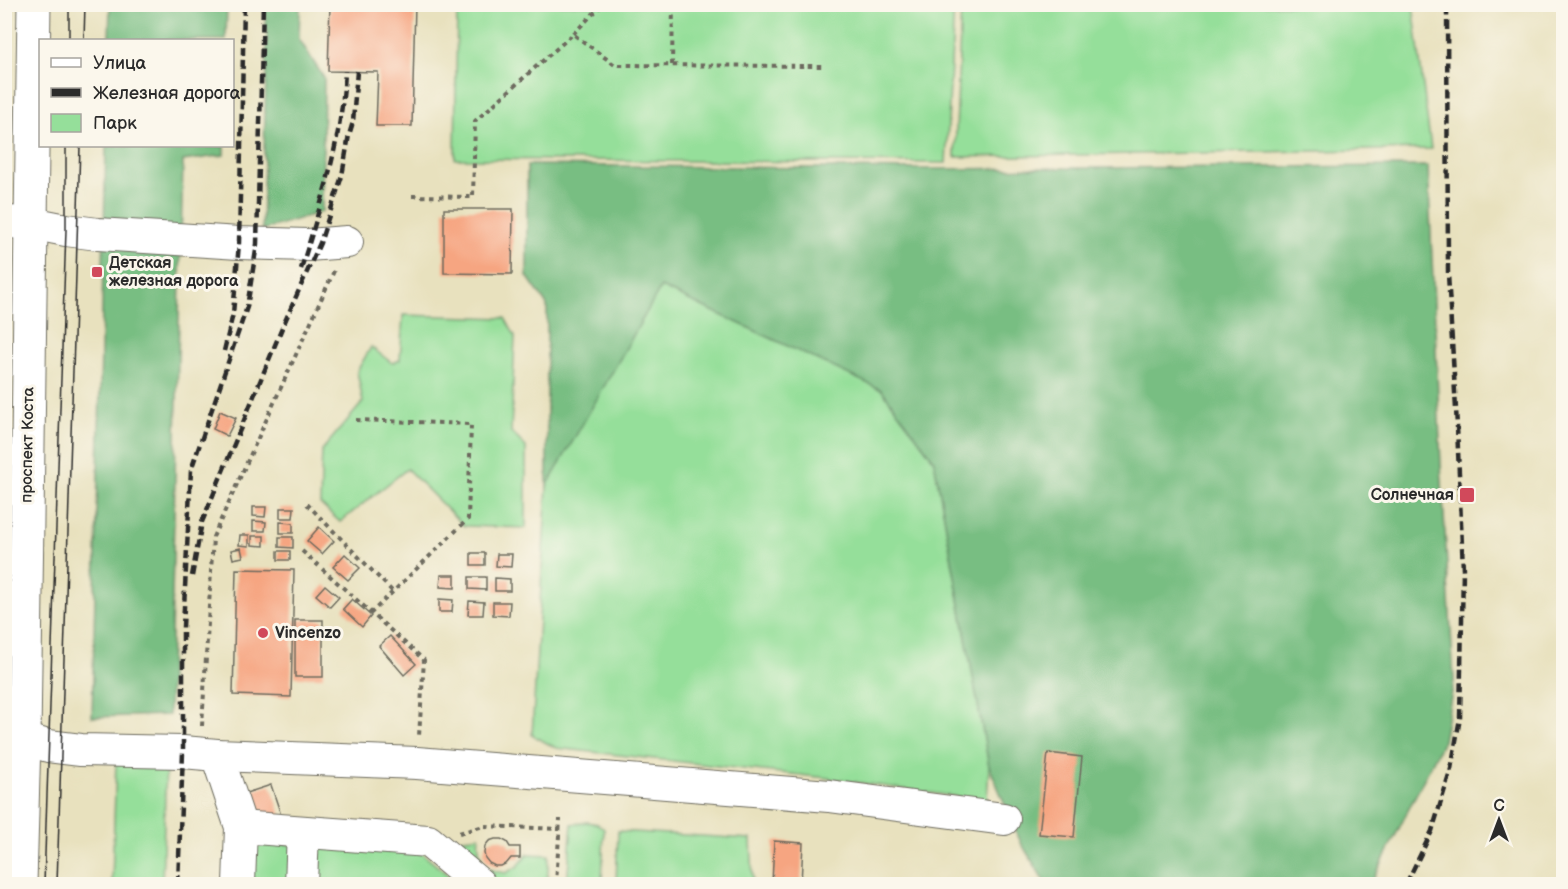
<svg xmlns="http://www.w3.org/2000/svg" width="1568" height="889" font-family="'Balsamiq Sans',sans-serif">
<rect width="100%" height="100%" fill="#fbf7ec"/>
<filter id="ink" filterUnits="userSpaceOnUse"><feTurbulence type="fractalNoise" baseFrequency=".0167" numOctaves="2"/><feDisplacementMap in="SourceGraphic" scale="12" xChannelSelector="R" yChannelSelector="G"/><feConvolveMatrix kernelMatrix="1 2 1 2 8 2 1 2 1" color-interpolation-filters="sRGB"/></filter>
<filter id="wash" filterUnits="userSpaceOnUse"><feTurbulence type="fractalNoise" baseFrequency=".008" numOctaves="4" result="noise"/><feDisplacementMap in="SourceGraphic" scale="24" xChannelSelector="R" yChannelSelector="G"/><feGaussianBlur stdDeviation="1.35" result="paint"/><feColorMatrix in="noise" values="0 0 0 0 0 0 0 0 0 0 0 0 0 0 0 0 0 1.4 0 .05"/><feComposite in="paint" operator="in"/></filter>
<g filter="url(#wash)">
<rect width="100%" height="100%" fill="#e8e1be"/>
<g fill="#95df9a" stroke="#608562" stroke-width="1.5">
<polygon points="457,5 954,5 946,163 455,159"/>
<polygon points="961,5 1413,5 1431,149 955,157"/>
<polygon points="661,287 882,390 934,460 989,766 987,801 827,778 556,748 532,735 547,486"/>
<polygon points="403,315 505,318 515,336 511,432 526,447 526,528 464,526 407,469 340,522 320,504 322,450 363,402 357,371 371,347 392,363 400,360"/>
<polygon points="116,761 166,763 162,884 112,884"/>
<polygon points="587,822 598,824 604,829 602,884 567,884 572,824"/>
<polygon points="618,831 751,839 753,884 616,884"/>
<path d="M479,836C477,848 480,858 486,869L506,873L518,866L528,854L549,855L547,884H492L458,853L461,839Z"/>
<polygon points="254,842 294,845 292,884 252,884"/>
<polygon points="310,845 420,852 459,884 307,884"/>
</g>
<g fill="#78be82" stroke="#527456" stroke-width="1.5">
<polygon points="110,5 227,5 226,40 109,40"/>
<polygon points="264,5 300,5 299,39 324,78 322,212 262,230 267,37"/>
<polygon points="106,146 224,146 224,155 183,161 169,715 92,717"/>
<polygon points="527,165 924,169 1428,166 1441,465 1454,681 1443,741 1371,884 1046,884 1021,843 989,766 934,460 882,390 661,287 547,486 547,305 527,276"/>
</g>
<g id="blocks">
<g fill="#f6a581">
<polygon points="330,4 415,4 412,126 376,126 378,72 328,71"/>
<polygon points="444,209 513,209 512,274 444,273"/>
<polygon points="220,411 236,418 227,436 213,429"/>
<polygon points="253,507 266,507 265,517 253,516"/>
<polygon points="280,508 294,508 293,518 280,518"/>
<polygon points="253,521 266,522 265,531 253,531"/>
<polygon points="280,522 293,523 293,533 280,533"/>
<polygon points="319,527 334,541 322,554 307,541"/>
<polygon points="240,535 249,535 249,546 239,545"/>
<polygon points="252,536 264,536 264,546 252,545"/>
<polygon points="279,537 293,537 293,548 279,547"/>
<polygon points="241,548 243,557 233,559 231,550"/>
<rect x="278" y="551" width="12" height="9"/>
<rect x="471" y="553" width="14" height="12"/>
<polygon points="345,554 360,568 348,580 333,567"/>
<polygon points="497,554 512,554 511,567 496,566"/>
<polygon points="236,569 294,570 291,697 233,695"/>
<polygon points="441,575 455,575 455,588 440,587"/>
<polygon points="469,577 486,577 486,590 469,589"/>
<polygon points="495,578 510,579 510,591 495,591"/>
<polygon points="325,585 339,597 330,607 316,595"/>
<polygon points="352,599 371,616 362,627 343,609"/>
<polygon points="439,599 453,600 452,612 439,612"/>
<polygon points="469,601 484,602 483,615 468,615"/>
<polygon points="493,602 510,602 509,616 493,615"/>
<rect x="295" y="620" width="28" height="57"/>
<polygon points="390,636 416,664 404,675 379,646"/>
<polygon points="1048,753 1082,757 1074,837 1039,834"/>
<polygon points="271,785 281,815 252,824 243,794"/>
<polygon points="495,839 501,839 507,842 510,847 520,847 520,858 511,858 507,863 501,866 495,866 489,863 485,858 484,853 485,846 489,841"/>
<polygon points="774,841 803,843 801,884 772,884"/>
</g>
</g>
</g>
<g filter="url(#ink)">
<use href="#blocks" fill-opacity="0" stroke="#6d6b5e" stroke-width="1.5"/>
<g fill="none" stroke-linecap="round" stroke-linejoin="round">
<g stroke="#6d6b5e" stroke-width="34">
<g id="minor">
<polyline points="4,222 31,223 66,230 98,234 239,243 308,245 347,242"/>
<polyline points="4,739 24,739 48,746 81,750 183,752 217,755 417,763 829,796 1004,819"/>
<polyline points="217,755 241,827 239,884"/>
<polyline points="241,827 428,841 479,884"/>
<polyline points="301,884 303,832"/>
</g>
</g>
<g stroke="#6d6b5e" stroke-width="35">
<polyline id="major" points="20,884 24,739 34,4"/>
</g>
<g stroke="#6d6b5e" stroke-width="4" stroke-dasharray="4.5 4.5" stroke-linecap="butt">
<polyline points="573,34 603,4"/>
<polyline points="672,65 673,4"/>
<polyline points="412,196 473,197 475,121 573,34 615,65 824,66"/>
<polyline points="356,420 471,424 468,519 371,613"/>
<polyline points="307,504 393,592"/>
<polyline points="302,551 424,660 419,736"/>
<polyline points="202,726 213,537 334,271"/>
<polyline points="459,833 484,826 560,829"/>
<polyline points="556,884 560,819"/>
</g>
<use href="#minor" stroke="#fff" stroke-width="32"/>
<use href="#major" stroke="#fff" stroke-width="33"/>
<g stroke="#2b2b2b" stroke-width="1.5">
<polyline points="69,40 69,4"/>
<polyline points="84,40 85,4"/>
<polyline points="44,884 66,230 66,146"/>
<polyline points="57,884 80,146"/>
</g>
<g stroke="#2b2b2b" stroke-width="4.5" stroke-dasharray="9 4.5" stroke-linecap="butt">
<path d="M301,269C321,205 342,139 345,71"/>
<polyline points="224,351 233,314 239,243 244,4"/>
<polyline points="192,576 202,522 282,328 320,243 342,176 349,135 353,122 357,71"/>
<polyline points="178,884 183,752 183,627 191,470 247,307 257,244 263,4"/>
<polyline points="1406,884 1432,831 1451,769 1460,718 1463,570 1457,426 1448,274 1447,4"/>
</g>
</g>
</g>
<g fill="#d1495b" stroke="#fbf7ec" stroke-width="2">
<rect x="91" y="266" width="12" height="12" rx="3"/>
<rect x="1459" y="487" width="16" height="16" rx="3"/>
<circle cx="263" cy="633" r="6"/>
</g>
<g text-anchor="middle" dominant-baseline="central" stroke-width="6" stroke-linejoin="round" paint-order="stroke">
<g font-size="16" font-weight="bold" fill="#2b2b2b" stroke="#fbf7ec" text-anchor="start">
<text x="109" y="263">Детская<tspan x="109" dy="18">железная дорога</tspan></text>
<text x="1454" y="495" text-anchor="end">Солнечная</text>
<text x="275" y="633">Vincenzo</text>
</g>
<g font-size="16" fill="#2b2b2b" stroke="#fbf7ec">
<text transform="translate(28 445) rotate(-89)">проспект Коста</text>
</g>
</g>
<rect width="1568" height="889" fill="none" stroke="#fbf7ec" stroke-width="24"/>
<rect x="39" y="39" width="195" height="108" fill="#fbf7ec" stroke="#a8a59f" stroke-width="1.5"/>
<rect x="51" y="58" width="30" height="9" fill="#ffffff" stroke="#a8a59f" stroke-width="1.5"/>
<text x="93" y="69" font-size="18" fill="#2b2b2b">Улица</text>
<rect x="51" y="88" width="30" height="9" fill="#2b2b2b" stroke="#a8a59f" stroke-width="1.5"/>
<text x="93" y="99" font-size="18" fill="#2b2b2b">Железная дорога</text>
<rect x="51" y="114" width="30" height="18" fill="#95df9a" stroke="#a8a59f" stroke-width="1.5"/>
<text x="93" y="129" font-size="18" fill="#2b2b2b">Парк</text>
<g transform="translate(1499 820)" stroke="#fbf7ec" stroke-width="4.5" paint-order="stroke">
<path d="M0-4.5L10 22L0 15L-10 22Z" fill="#2b2b2b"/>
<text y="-9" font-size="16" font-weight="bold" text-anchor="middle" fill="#2b2b2b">С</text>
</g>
</svg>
